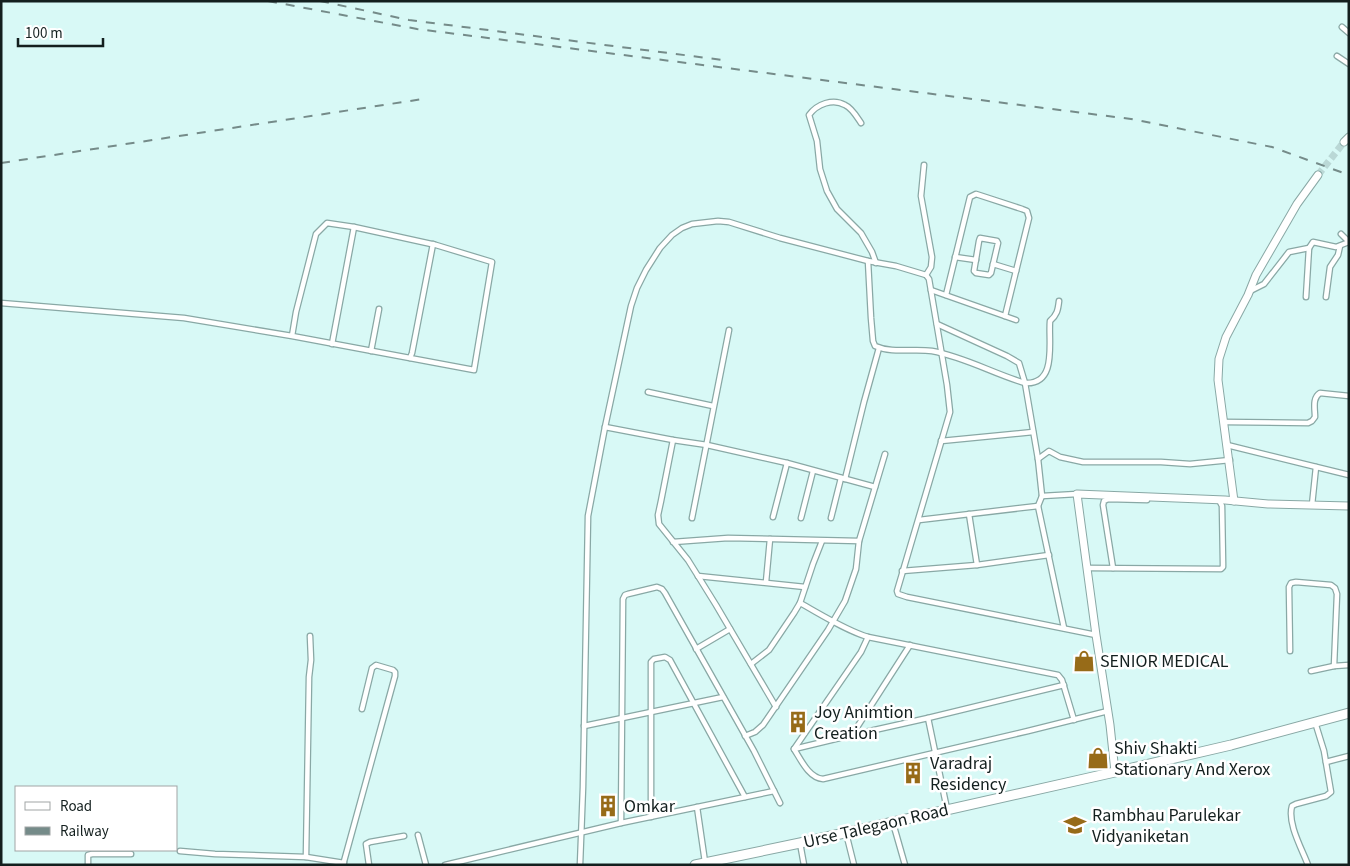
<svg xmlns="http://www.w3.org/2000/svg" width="1350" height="866" font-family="'Source Sans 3',sans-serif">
<rect width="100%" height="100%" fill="#d8f9f6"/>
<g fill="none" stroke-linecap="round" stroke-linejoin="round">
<polyline stroke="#bad8d6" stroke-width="7" stroke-dasharray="7 3.5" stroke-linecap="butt" points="1318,175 1344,142"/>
<g stroke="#89a8a5" stroke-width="7">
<g id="street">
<polyline points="1342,27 1349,33"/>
<polyline points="1337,56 1349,64"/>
<path d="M861,123C857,117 852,108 845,105C833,98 817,104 809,115L817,141L820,169L827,191L837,209L861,233L872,252L876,263"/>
<polyline points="924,165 921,196 932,257 931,267 926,275"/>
<polyline points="1341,234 1349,242"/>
<polygon points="980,238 997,241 998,243 991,273 989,275 976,273 974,271 979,241"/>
<polyline points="955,257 976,260"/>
<path d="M868,261L871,318L873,341L875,346C893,354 913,348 932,351C965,357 994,374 1025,383C1058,385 1048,341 1050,321C1057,315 1058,310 1059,301"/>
<polyline points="993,264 1016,271"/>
<polyline points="931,290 1016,320"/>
<polyline points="1250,291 1264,284 1289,252 1309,248"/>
<polyline points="946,295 970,197 976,194 1022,209 1027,211 1029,218 1005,316"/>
<polyline points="1306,297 1309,248 1313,242 1336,247 1349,242"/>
<polyline points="1326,297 1330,267 1338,255 1340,246"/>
<polyline points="1,303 184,318 292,336 474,370 492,262 436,245 354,227 327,223 316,234 296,312 292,336"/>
<polyline points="937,324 1007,356 1019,363 1025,383 1038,459 1042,496 1038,506 1064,628"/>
<polyline points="332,344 354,227"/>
<polyline points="371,351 379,309"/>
<polyline points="410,358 412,353 433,244"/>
<polyline points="648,392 713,406"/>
<path d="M1224,422L1308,423L1312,421L1315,417C1315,409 1312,398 1320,393L1349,396"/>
<polyline points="605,427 673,440 707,445 787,463 875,487"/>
<polyline points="673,440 661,501 658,515 659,524 688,560 698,576 716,605 776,707"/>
<polyline points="941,441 1033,432"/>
<polyline points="1227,445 1349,475"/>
<polyline points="1038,459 1049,451 1060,457 1083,462 1161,462 1190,464 1230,460"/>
<polyline points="845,479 864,402 879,348"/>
<polyline points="1042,496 1077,494"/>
<polyline points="1312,505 1316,467"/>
<polyline points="969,514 977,565"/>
<polyline points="773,517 787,463"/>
<polyline points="692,518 729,330"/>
<polyline points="801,518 813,471"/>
<polyline points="831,518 841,478"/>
<polyline points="919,520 1038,506"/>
<polyline points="673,542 728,538 859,541"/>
<polyline points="1088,568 1221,569 1223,567 1223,563 1222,506 1219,500"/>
<polyline points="1113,568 1103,505 1104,501 1108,499 1147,500"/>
<polyline points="902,571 977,565 1049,555"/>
<polyline points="698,576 805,587"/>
<polyline points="766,582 770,539"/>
<path d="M800,603C822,615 845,630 868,637L1058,675L1062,680L1074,720"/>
<path d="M868,637L861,652L794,749C801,760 809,778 823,779L1028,731L1108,711"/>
<polyline points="696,649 730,629"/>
<polyline points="1290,651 1289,587 1291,583 1296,582 1331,585 1335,588 1337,594 1334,666"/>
<polyline points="751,664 769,650 794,613 800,603 813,564 822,541"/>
<polyline points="1311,671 1334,666 1349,665"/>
<polyline points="928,718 947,809"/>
<polyline points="584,726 723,697"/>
<polyline points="852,735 910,645"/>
<polyline points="745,736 755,732 763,725 828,630 845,601 856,569 859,541 885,454"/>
<polyline points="794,749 852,735 928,718 1064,685"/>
<polyline points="1326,762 1349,756"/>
<polyline points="697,807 705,862"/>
<polyline points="651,817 651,662 654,659 665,657 670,660 745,797"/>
<polyline points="621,823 623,599 625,595 628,594 657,587 662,589 665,593 754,751 780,803"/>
<polyline points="893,823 905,865"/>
<polyline points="846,833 854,865"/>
<polyline points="418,835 426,865"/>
<polyline points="800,843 804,865"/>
<polyline points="180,851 215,854 306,857 344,863"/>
<polyline points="306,857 309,677 311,660 310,636"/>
<polyline points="88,865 88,855 92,854 131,854"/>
<polyline points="343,865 395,676 395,672 393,670 376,665 372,668 362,709"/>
<polyline points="369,865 366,844 370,842 404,836"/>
<polyline points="445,865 621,823 774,791"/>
<polyline points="580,865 583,787 588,516 605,427 631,306 637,288 646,270 660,248 672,235 682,228 692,224 718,221 729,222 780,238 868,261 896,266 926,275 929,279 947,385 950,412 897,591 898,594 907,597 1096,635"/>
<path d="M1308,865C1302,849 1287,823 1292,806L1296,804L1326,796L1331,792L1324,751L1315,722"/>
</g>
</g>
<g stroke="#89a8a5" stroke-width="9">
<g id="secondary">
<polyline points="1344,142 1349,137"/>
<polyline points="1234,501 1218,380 1219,359 1226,337 1248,295 1256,275 1297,204 1318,175"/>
<polyline points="1115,772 1110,725 1096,635 1077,494 1225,500 1268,504 1349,506"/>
</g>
</g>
<g stroke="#89a8a5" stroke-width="11">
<polyline id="highway" points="695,865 800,843 1115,772 1231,745 1349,713"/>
</g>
<use href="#street" stroke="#fff" stroke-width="4.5"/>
<use href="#secondary" stroke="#fff" stroke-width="7"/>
<use href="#highway" stroke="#fff" stroke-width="9"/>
<g stroke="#758b89" stroke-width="2" stroke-dasharray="9 9" stroke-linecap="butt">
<polyline points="268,1 417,29 1131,119 1272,147 1349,175"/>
<polyline points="320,1 409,20 723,60"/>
<polyline points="1,163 423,99"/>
</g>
</g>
<defs>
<g id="shop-bare" transform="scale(1.725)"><path d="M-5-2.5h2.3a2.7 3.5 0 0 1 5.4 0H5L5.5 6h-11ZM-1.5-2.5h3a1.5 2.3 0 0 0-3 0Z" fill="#976b18" stroke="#fff" stroke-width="2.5" paint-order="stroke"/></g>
<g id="building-bare" transform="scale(1.725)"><path d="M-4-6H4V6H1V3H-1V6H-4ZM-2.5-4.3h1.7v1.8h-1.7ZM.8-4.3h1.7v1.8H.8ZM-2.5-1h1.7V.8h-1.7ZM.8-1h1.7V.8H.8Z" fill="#976b18" stroke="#fff" stroke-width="2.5" paint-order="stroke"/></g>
<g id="school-bare" transform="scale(1.725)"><path d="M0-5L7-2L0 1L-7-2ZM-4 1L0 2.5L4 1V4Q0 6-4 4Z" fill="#976b18" stroke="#fff" stroke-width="2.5" paint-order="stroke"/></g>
</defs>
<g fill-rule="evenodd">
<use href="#shop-bare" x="1084" y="661"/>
<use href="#building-bare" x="798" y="722"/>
<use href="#shop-bare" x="1098" y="758"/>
<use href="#building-bare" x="913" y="773"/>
<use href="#building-bare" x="608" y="806"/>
<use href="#school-bare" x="1075" y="825"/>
</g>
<g text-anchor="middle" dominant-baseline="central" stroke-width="5" stroke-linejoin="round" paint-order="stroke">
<g font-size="18" fill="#131f1e" stroke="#fff" text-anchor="start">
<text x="1100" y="661">SENIOR MEDICAL</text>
<text x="814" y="712">Joy Animtion<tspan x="814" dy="21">Creation</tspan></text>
<text x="1114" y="748">Shiv Shakti<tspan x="1114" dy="21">Stationary And Xerox</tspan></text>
<text x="930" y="763">Varadraj<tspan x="930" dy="21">Residency</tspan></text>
<text x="624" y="806">Omkar</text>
<text x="1092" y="815">Rambhau Parulekar<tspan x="1092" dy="21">Vidyaniketan</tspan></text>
</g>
<g font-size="18" fill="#131f1e" stroke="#fff">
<text transform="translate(876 826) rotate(-13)">Urse Talegaon Road</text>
</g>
</g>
<rect width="1350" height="866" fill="none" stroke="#131f1e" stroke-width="5"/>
<rect x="15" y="786" width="162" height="65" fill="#ffffff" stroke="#a1a5a5"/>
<rect x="25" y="802" width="25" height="8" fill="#ffffff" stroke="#a1a5a5"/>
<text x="60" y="811" font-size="15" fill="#131f1e">Road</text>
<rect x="25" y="827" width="25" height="8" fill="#758b89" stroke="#a1a5a5"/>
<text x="60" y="836" font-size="15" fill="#131f1e">Railway</text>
<path d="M18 38v8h85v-8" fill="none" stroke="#131f1e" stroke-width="2.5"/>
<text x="25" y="38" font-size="15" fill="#131f1e" stroke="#ffffff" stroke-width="4" paint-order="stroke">100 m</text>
</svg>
